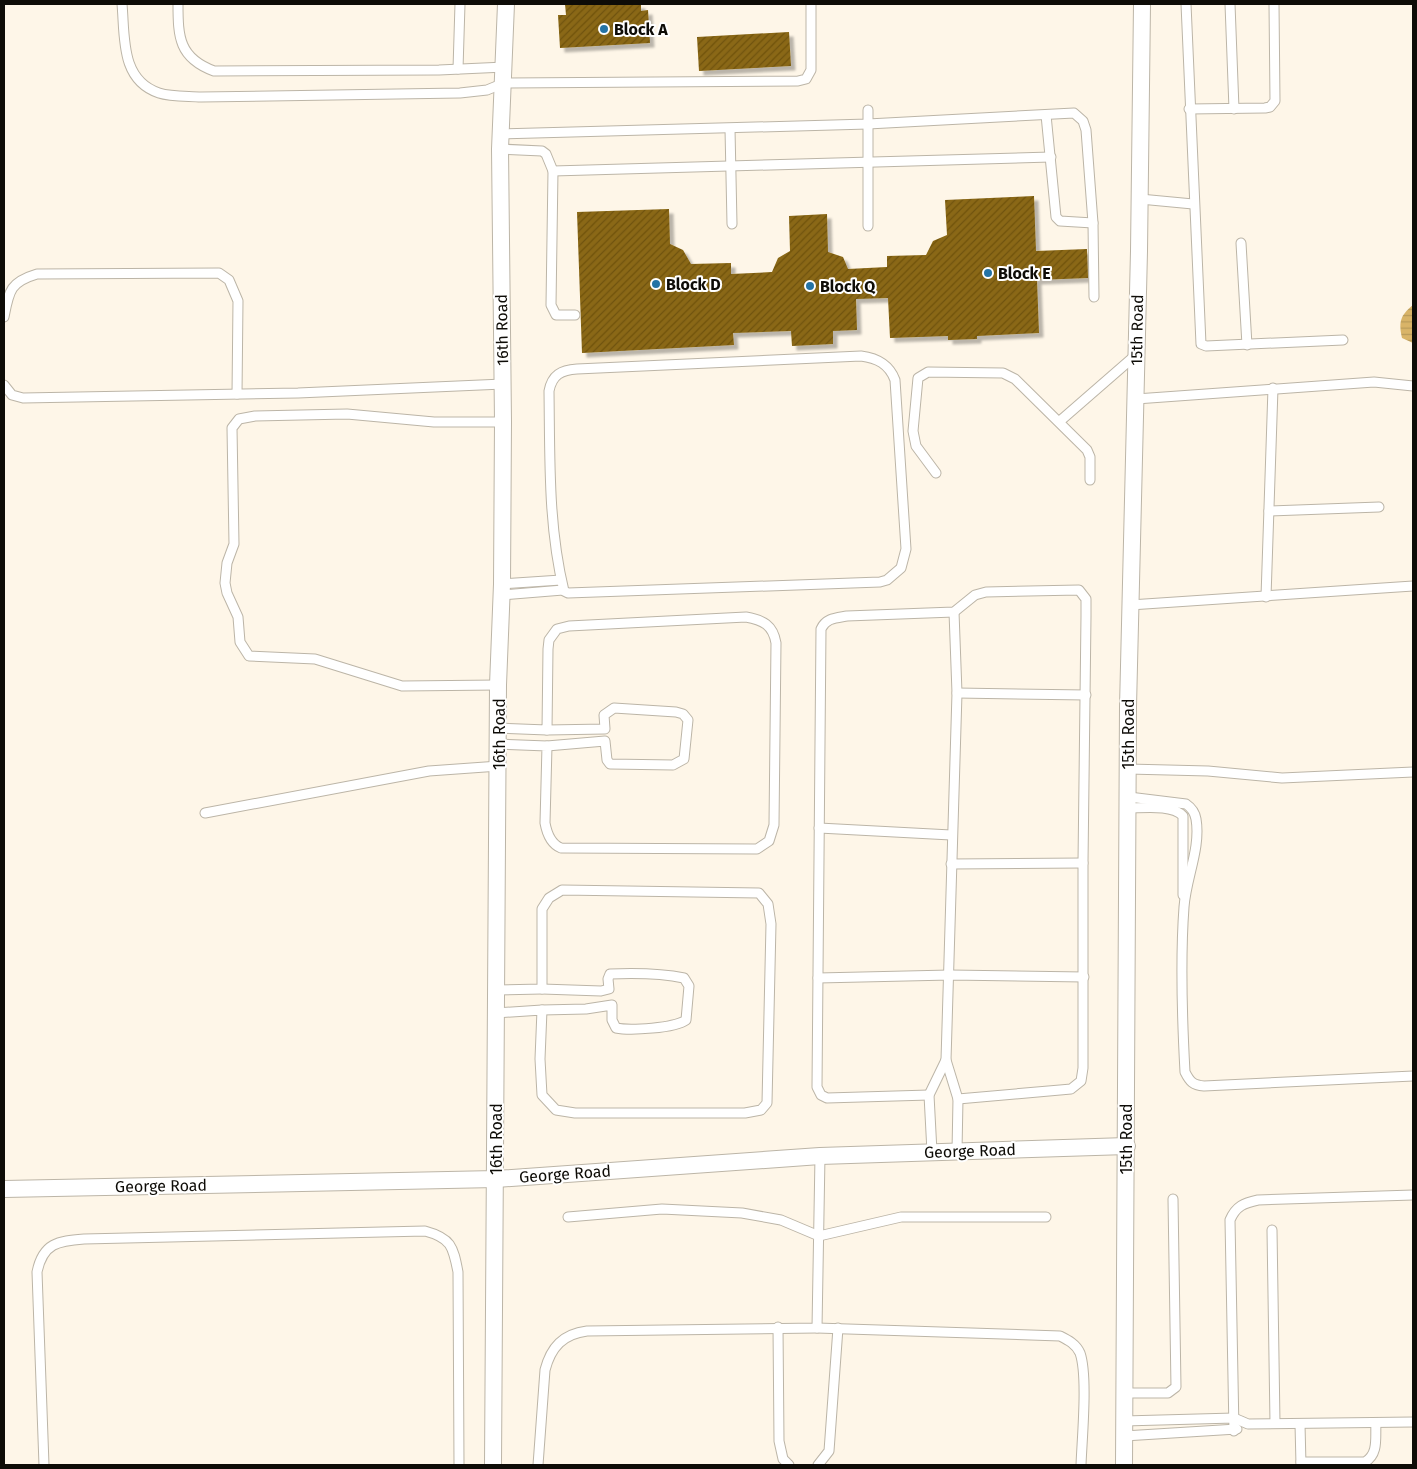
<svg xmlns="http://www.w3.org/2000/svg" width="1417" height="1469" font-family="'Fira Sans',sans-serif">
<defs>
<pattern id="water-rules" width="6" height="5" patternUnits="userSpaceOnUse" patternTransform="scale(1.25)"><rect width="6" height="5" fill="#d9b468"/><path d="M0 2.5h6" fill="none" stroke="#b99a59"/></pattern>
<pattern id="building-hatch" width="6" height="6" patternUnits="userSpaceOnUse" patternTransform="scale(1.25)"><rect width="6" height="6" fill="#8a6713"/><path d="M-1 1l2-2M0 6l6-6M5 7l2-2" fill="none" stroke="#6f5310"/></pattern>
<filter id="shadow"><feDropShadow dx="4.5" dy="4.5" stdDeviation="1" flood-color="#0004"/></filter>
</defs>
<rect width="100%" height="100%" fill="#fef6e8"/>
<path fill="url(#water-rules)" d="M1413,305V343L1402,338C1398,321 1401,315 1413,305Z"/>
<g fill="url(#building-hatch)" filter="url(#shadow)">
<polygon points="565,4 641,4 641,11 648,10 650,43 560,48 558,15 566,15"/>
<polygon points="789,32 791,66 699,71 697,37"/>
<polygon points="1034,196 1036,251 1087,249 1088,278 1037,280 1039,333 977,336 977,339 948,340 948,336 890,338 888,298 856,299 857,330 833,331 833,344 792,346 791,331 733,333 734,345 582,353 577,212 669,209 670,244 683,250 691,264 731,263 731,274 772,272 778,258 790,251 789,216 827,214 828,252 843,257 848,269 887,267 887,256 926,255 933,241 947,235 945,200"/>
</g>
<g fill="none" stroke-linecap="round" stroke-linejoin="round">
<g stroke="#bcb5a7" stroke-width="11">
<g id="service">
<path d="M122,4C125,36 120,80 159,93C171,97 188,96 201,97L460,93L487,90L504,83L798,81L806,79L811,70V4"/>
<path d="M178,4C178,37 179,58 214,71L439,70L505,67"/>
<polyline points="1186,4 1201,344 1206,346 1343,340"/>
<polyline points="1230,4 1234,109"/>
<polyline points="458,69 460,4"/>
<polyline points="1189,109 1265,108 1270,107 1275,101 1274,4"/>
<polyline points="868,110 868,226"/>
<polyline points="1046,115 1056,217 1060,221 1093,223"/>
<polyline points="730,129 732,224"/>
<polyline points="501,134 868,124 1074,113 1083,121 1086,130 1093,223 1094,297"/>
<polyline points="500,149 542,151 546,154 553,171 551,305 556,315 575,315"/>
<polyline points="553,171 1051,157"/>
<polyline points="1140,199 1193,204"/>
<polyline points="1241,243 1247,345"/>
<path d="M4,317C9,291 10,282 37,274L219,273L229,280L238,301L237,394"/>
<path d="M861,356C877,358 889,364 895,380L906,549L901,568L887,580L880,582L568,593L564,591C548,526 550,458 549,391C552,375 561,370 577,369Z"/>
<polyline points="4,385 12,395 23,398 298,393 503,384"/>
<polyline points="1136,399 1374,382 1413,386"/>
<polyline points="1060,421 1137,354"/>
<polyline points="936,473 916,446 913,431 918,378 928,372 1003,373 1015,379 1087,450 1090,457 1090,480"/>
<polyline points="1269,511 1379,507"/>
<polyline points="502,584 561,580"/>
<polyline points="501,595 563,590"/>
<polyline points="1266,597 1273,388"/>
<polyline points="1130,605 1413,586"/>
<polyline points="954,612 957,693 946,1060 958,1099 957,1151"/>
<polyline points="498,685 402,686 315,659 249,656 240,642 238,617 227,593 225,583 227,563 234,544 232,428 239,419 255,416 347,414 434,422 503,422"/>
<polyline points="957,693 1086,695"/>
<path d="M498,728L547,730L548,649L549,640L557,629L569,626L746,617C763,620 773,625 776,643L774,825L769,841L757,849L561,848C551,844 547,834 545,823L547,746L498,744"/>
<polyline points="547,730 605,729 604,715 614,708 676,712 683,714 688,720 684,759 673,765 610,764 607,760 605,741 547,746"/>
<polyline points="1128,769 1208,771 1282,778 1413,772"/>
<path d="M1129,797L1186,804C1192,808 1195,813 1196,819C1201,848 1186,878 1184,907C1180,961 1182,1017 1185,1072C1190,1082 1193,1085 1204,1086L1413,1076"/>
<path d="M1128,808C1143,808 1172,804 1183,816V895"/>
<polyline points="205,813 429,771 499,766"/>
<polyline points="819,828 951,835"/>
<polyline points="951,864 1083,863"/>
<polyline points="818,978 950,975 1084,977"/>
<path d="M542,1010L586,1009L612,1005V1020L616,1028C630,1031 675,1028 686,1020L689,986L684,978C660,973 635,973 610,974L608,979L609,989L601,991L542,989"/>
<polyline points="496,1013 542,1010 540,1059 542,1095 556,1110 575,1113 745,1113 761,1110 767,1103 771,924 768,904 759,893 562,890 549,898 542,909 542,989 496,990"/>
<path d="M929,1095L827,1098L821,1095L817,1087L821,629C826,618 836,618 847,616L954,612L975,595L986,592L1079,590L1086,599V616L1083,863V1068L1081,1081L1071,1089L1060,1090L958,1099"/>
<polyline points="932,1152 929,1095 946,1060"/>
<polyline points="568,1217 662,1209 742,1213 781,1220 819,1236 901,1217 1046,1217"/>
<polyline points="1272,1230 1275,1423"/>
<polyline points="778,1327 779,1441 783,1459 789,1465"/>
<path d="M817,1328L1060,1336C1068,1340 1076,1344 1080,1353C1088,1376 1082,1438 1081,1465"/>
<polyline points="1124,1393 1168,1393 1176,1387 1173,1199"/>
<polyline points="1124,1421 1234,1418 1248,1424 1413,1422"/>
<polyline points="1300,1424 1301,1465"/>
<path d="M1234,1431L1230,1220C1236,1206 1244,1203 1258,1200L1413,1195"/>
<polyline points="1124,1436 1237,1429"/>
<path d="M1301,1462H1365C1379,1454 1375,1437 1376,1423"/>
<path d="M44,1465L37,1272C43,1243 58,1241 84,1239L425,1231C451,1238 453,1246 458,1272L459,1465"/>
<path d="M538,1465L545,1370C551,1347 563,1334 587,1331L817,1328L820,1156"/>
<polyline points="818,1465 829,1451 838,1328"/>
</g>
</g>
<g stroke="#bcb5a7" stroke-width="18">
<g id="minor">
<polyline points="4,1189 496,1179 820,1156 1127,1146"/>
<polyline points="493,1465 498,685 502,584 503,422 500,149 506,4"/>
<polyline points="1124,1465 1128,707 1139,251 1142,4"/>
</g>
</g>
<use href="#service" stroke="#fff" stroke-width="9"/>
<use href="#minor" stroke="#fff" stroke-width="16"/>
</g>
<g fill="#2473a5" stroke="#fff" stroke-width="2">
<circle cx="604" cy="29" r="5"/>
<circle cx="988" cy="273" r="5"/>
<circle cx="656" cy="284" r="5"/>
<circle cx="810" cy="286" r="5"/>
</g>
<g text-anchor="middle" dominant-baseline="central" stroke-width="4" stroke-linejoin="round" paint-order="stroke">
<g font-size="16" font-weight="bold" fill="#0e0c07" stroke="#fff" text-anchor="start">
<text x="614" y="29">Block A</text>
<text x="998" y="273">Block E</text>
<text x="666" y="284">Block D</text>
<text x="820" y="286">Block Q</text>
</g>
<g font-size="16" fill="#0e0c07" stroke="#fff">
<text transform="translate(502 330) rotate(-91)">16th Road</text>
<text transform="translate(1137 330) rotate(-89)">15th Road</text>
<text transform="translate(499 734) rotate(-90)">16th Road</text>
<text transform="translate(1128 734) rotate(-90)">15th Road</text>
<text transform="translate(496 1139) rotate(-90)">16th Road</text>
<text transform="translate(1126 1139) rotate(-90)">15th Road</text>
<text transform="translate(970 1151) rotate(-2)">George Road</text>
<text transform="translate(565 1174) rotate(-4)">George Road</text>
<text transform="translate(161 1186) rotate(-1)">George Road</text>
</g>
</g>
<rect width="1417" height="1469" fill="none" stroke="#0e0c07" stroke-width="10"/>
</svg>
